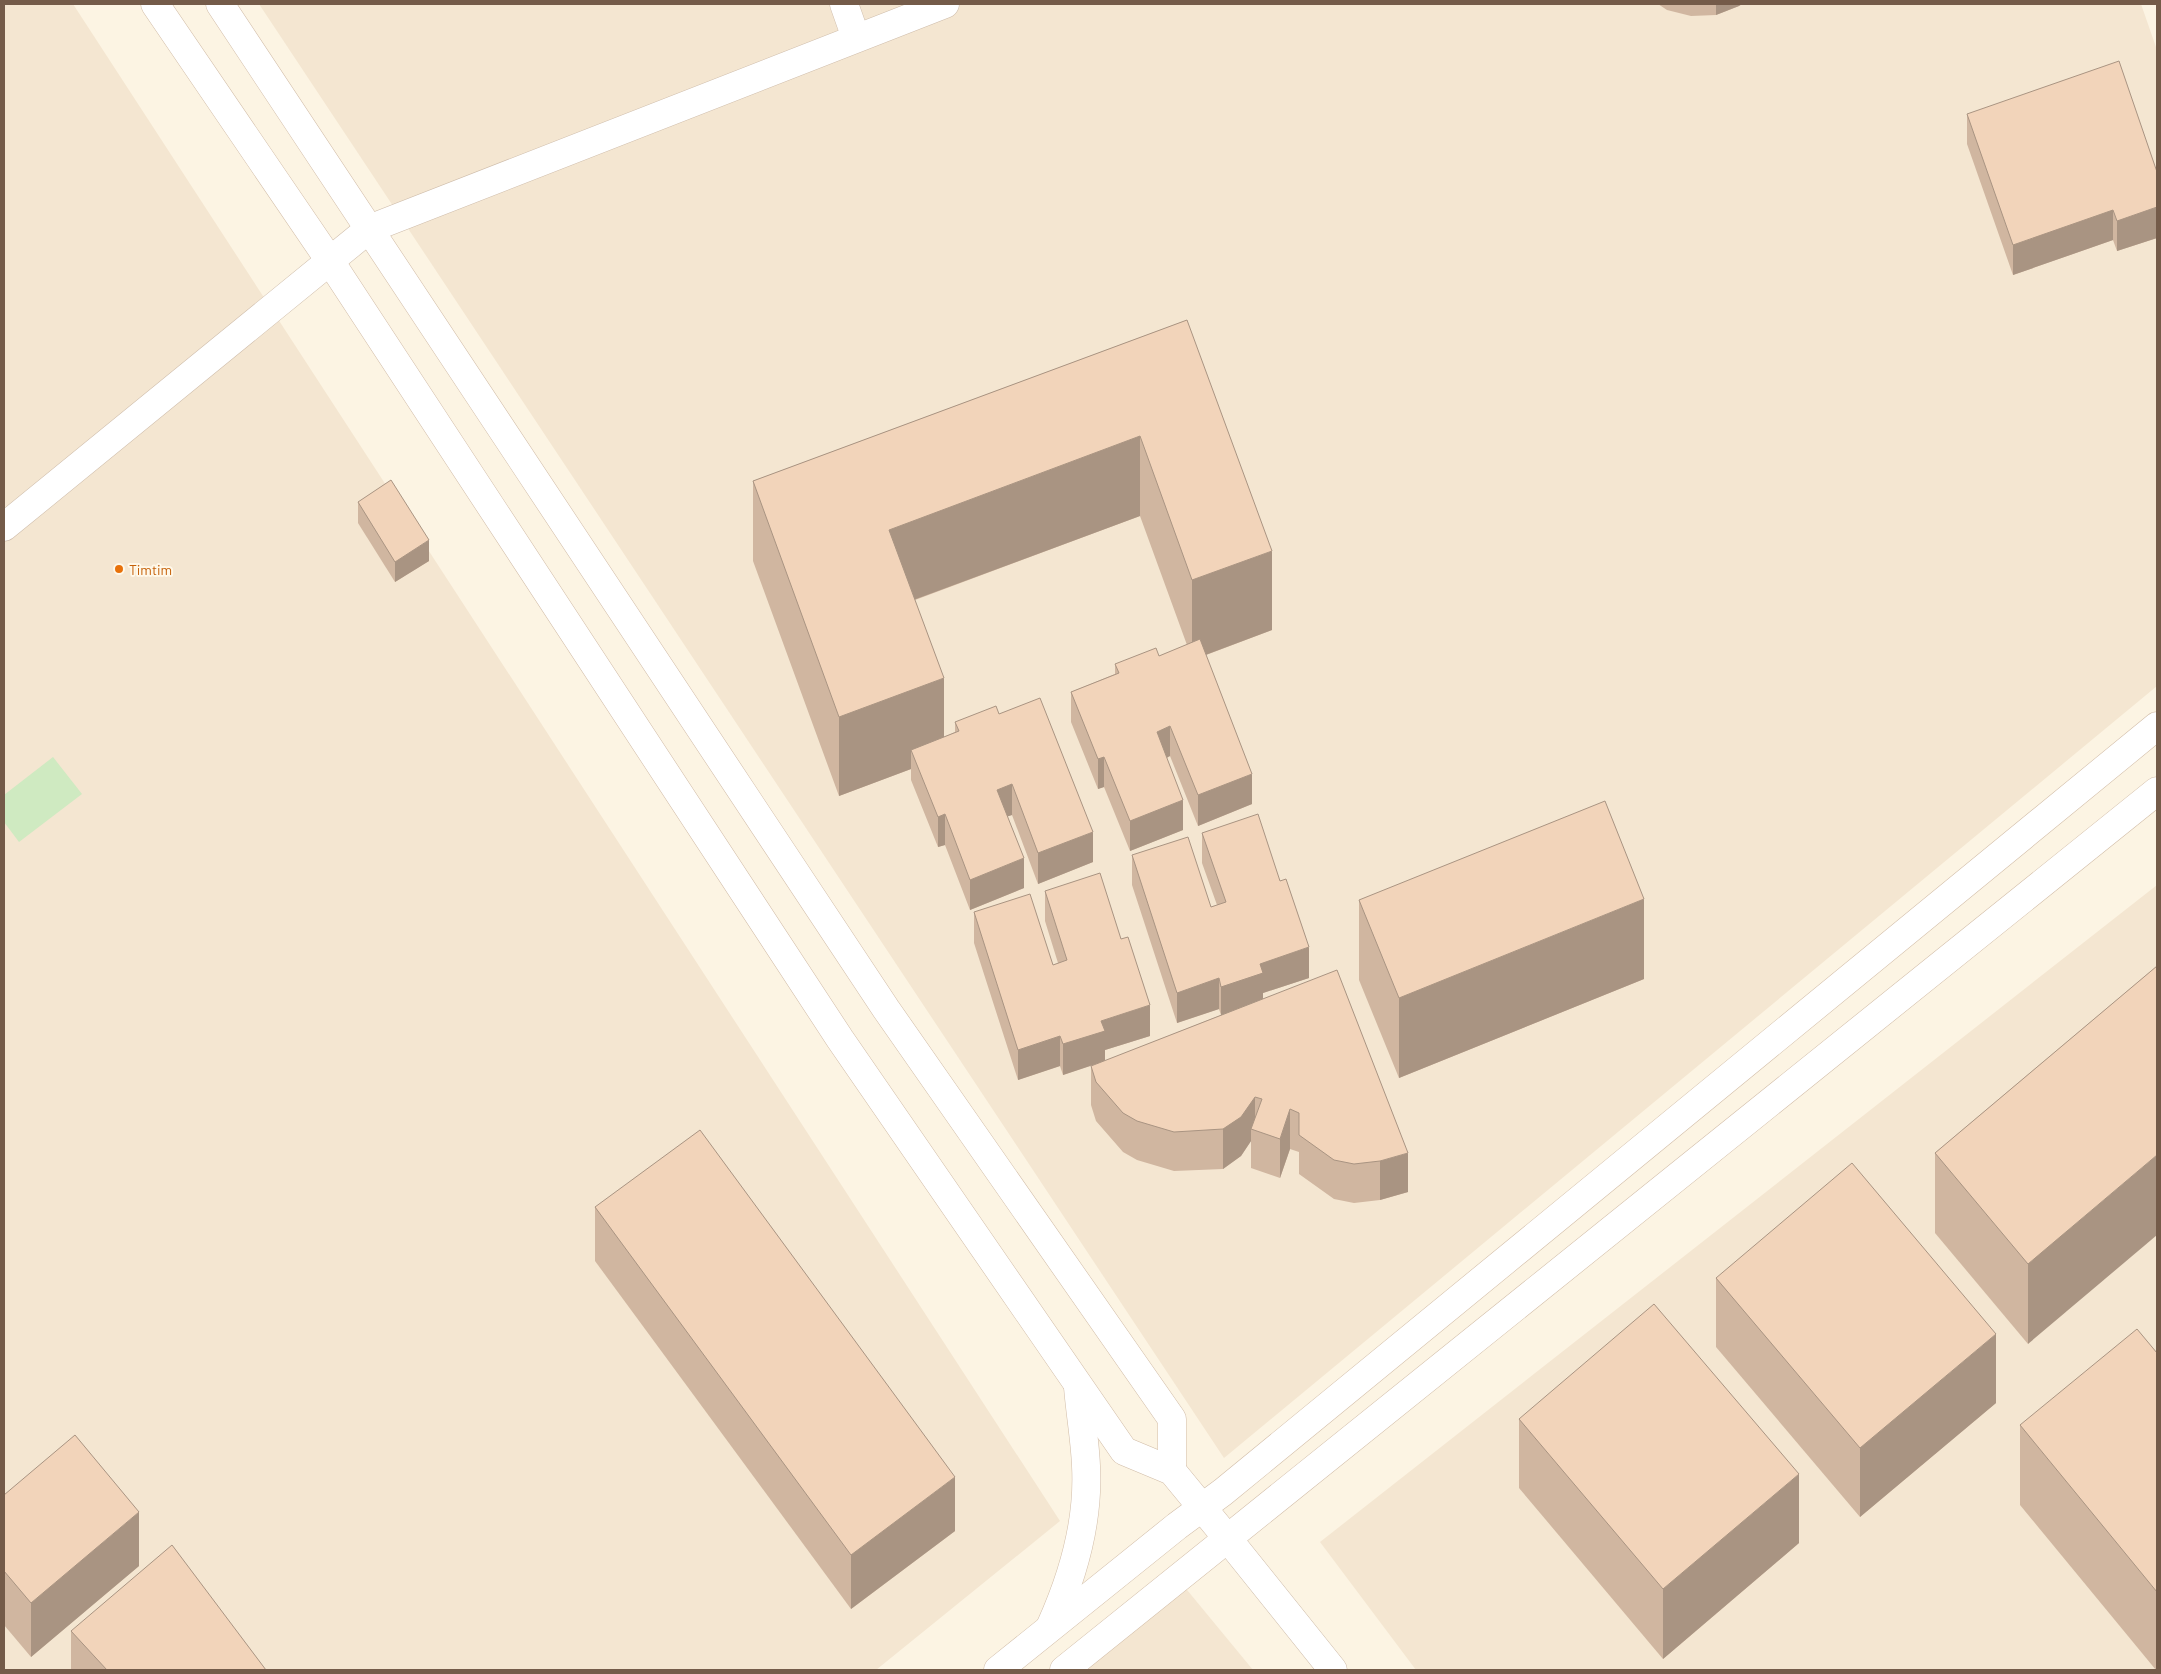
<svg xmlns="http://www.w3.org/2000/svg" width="2161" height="1674" font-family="Barlow,sans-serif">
<rect width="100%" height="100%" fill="#fcf4e3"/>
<g fill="#f4e6d1">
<polygon points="4,4 73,4 1060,1521 876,1670 4,1670"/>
<polygon points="259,4 2141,4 2157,50 2157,686 1224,1458"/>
<polygon points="2157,885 2157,1670 1416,1670 1320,1542"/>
<polygon points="1178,1579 1253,1670 1062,1670"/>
</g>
<polygon fill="#cfeac1" points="53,757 82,794 19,842 4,822 4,795"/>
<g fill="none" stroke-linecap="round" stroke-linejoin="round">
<g stroke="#cebcaa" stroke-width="29">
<g id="street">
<polyline points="844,4 856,38"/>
<polyline points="4,527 369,229 945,4"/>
<polyline points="1228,1539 1333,1670"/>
</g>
</g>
<g stroke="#d1bca7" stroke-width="29">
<g id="secondary">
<polyline points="155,4 330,261 840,1039 1124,1451 1172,1471 1228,1539"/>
<polyline points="220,4 886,1009 1172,1419 1172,1471"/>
<path d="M1051,1625C1073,1576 1089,1521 1086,1466C1085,1440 1080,1413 1078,1387"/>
<polyline points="998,1670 1177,1526 1223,1492 2157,726"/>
<polyline points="1064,1670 2157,791"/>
</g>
</g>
<use href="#street" stroke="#fff" stroke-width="28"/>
<use href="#secondary" stroke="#fff" stroke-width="28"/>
</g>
<g fill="#d0b6a0">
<polygon points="1658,4 1742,4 1739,6 1716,15 1691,16 1667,10"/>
<polygon points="1967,114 2157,172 2157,238 2117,251 2113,240 2013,275 1967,144"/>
<polygon points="1187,320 1272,630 1206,655 1252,804 1198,826 1170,756 1167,758 1183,830 1130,851 1104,787 1098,789 1071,722 1071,692 1115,674 1115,664 1159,656 1187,645 1140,516 915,600 944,737 955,732 955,722 999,714 1093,862 1038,884 1012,815 1007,816 1024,888 970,910 945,845 938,847 911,780 911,769 839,796 753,561 753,481"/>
<polygon points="358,502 429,561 395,582 358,523"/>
<polygon points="1202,833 1309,978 1263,993 1263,999 1408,1192 1380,1200 1354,1203 1334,1199 1299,1174 1299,1152 1290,1149 1280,1178 1251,1168 1251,1141 1241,1156 1223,1169 1174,1171 1137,1160 1123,1152 1096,1121 1091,1105 1091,1066 1102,1062 1063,1075 1060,1066 1018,1080 974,943 974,912 1053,965 1058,963 1045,921 1045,891 1150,1036 1105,1050 1105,1061 1221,1015 1219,1009 1177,1023 1132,885 1132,855 1211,907 1217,905 1202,863"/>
<polygon points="1359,900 1644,979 1399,1078 1359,980"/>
<polygon points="2157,966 2028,1344 1935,1233 1935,1153"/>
<polygon points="595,1207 955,1531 851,1609 595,1261"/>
<polygon points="1716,1278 1996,1403 1860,1517 1716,1347"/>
<polygon points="2157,1353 2157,1670 2156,1670 2020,1505 2020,1425"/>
<polygon points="1519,1419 1799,1543 1663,1659 1519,1488"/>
<polygon points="4,1495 139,1566 31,1657 4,1625"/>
<polygon points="71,1631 266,1670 71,1670"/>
</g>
<g fill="#a99482">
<polygon points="1716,4 1742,4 1739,6 1716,15"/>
<polygon points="2157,207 2157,238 2117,251 2117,221"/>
<polygon points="2113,210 2113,240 2013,275 2013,245"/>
<polygon points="1140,436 1140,516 889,609 889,530"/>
<polygon points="429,540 429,561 395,582 395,562"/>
<polygon points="1272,551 1272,630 1192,660 1192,580"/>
<polygon points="944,678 944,757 911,750 911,769 839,796 839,717"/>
<polygon points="1170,726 1170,756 1157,762 1157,732"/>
<polygon points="1104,757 1104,787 1098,789 1098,759"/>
<polygon points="1252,774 1252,804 1198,826 1198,795"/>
<polygon points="1012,784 1012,815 997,820 997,790"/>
<polygon points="1183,800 1183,830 1130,851 1130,821"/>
<polygon points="945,814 945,845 938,847 938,817"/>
<polygon points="1093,832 1093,862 1038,884 1038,853"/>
<polygon points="1024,858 1024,888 970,910 970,880"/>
<polygon points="1644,899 1644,979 1399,1078 1399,998"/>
<polygon points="1309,947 1309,978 1263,993 1263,1003 1221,1017 1221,987 1260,964"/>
<polygon points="1219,978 1219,1009 1177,1023 1177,993"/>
<polygon points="1150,1005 1150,1036 1105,1050 1105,1061 1063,1075 1063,1044 1101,1021"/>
<polygon points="1060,1036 1060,1066 1018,1080 1018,1050"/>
<polygon points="1255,1097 1255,1130 1251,1129 1251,1141 1241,1156 1223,1169 1223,1129"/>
<polygon points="1290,1109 1290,1149 1280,1178 1280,1139"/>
<polygon points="1408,1153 1408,1192 1380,1200 1380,1161"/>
<polygon points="2157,1155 2157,1235 2028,1344 2028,1264"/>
<polygon points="1996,1334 1996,1403 1860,1517 1860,1448"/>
<polygon points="1799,1474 1799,1543 1663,1659 1663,1589"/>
<polygon points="955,1477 955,1531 851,1609 851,1555"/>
<polygon points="139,1512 139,1566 31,1657 31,1603"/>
</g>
<g fill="#f2d4ba" stroke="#a99482">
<polygon points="2119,61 2157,172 2157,207 2117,221 2113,210 2013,245 1967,114"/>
<polygon points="1187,320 1272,551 1192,580 1140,436 889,530 944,678 839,717 753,481"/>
<polygon points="391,480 429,540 395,562 358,502"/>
<polygon points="1200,639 1252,774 1198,795 1170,726 1157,732 1183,800 1130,821 1104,757 1098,759 1071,692 1119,673 1115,664 1156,648 1159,656"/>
<polygon points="1040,698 1093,832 1038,853 1012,784 997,790 1024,858 970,880 945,814 938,817 911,750 959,731 955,722 996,706 999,714"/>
<polygon points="1605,801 1644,899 1399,998 1359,900"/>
<polygon points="1258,814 1280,881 1286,879 1309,947 1260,964 1263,973 1221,987 1219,978 1177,993 1132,855 1188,837 1211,907 1226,902 1202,833"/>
<polygon points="1100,873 1121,939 1128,937 1150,1005 1101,1021 1105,1031 1063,1044 1060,1036 1018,1050 974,912 1030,894 1053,965 1067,960 1045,891"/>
<polygon points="2157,966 2157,1155 2028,1264 1935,1153"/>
<polygon points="1337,970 1408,1153 1380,1161 1354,1164 1334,1160 1299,1135 1299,1113 1290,1109 1280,1139 1251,1129 1262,1099 1255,1097 1241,1117 1223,1129 1174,1132 1137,1121 1123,1113 1096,1082 1091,1066"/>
<polygon points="700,1130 955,1477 851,1555 595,1207"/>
<polygon points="1852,1163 1996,1334 1860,1448 1716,1278"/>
<polygon points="1654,1304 1799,1474 1663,1589 1519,1419"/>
<polygon points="2137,1329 2157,1353 2157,1592 2020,1425"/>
<polygon points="75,1435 139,1512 31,1603 4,1571 4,1495"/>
<polygon points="172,1545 266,1670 107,1670 71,1631"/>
</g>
<circle fill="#e8710a" stroke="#fff8e9" stroke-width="2" cx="119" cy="569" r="5"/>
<g text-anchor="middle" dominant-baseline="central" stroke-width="4" stroke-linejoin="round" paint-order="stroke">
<g font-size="14" fill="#c56008" stroke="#fff8e9" text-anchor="start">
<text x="129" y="569">Timtim</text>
</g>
</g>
<rect width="2161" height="1674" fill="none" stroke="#745b49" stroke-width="10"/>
</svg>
